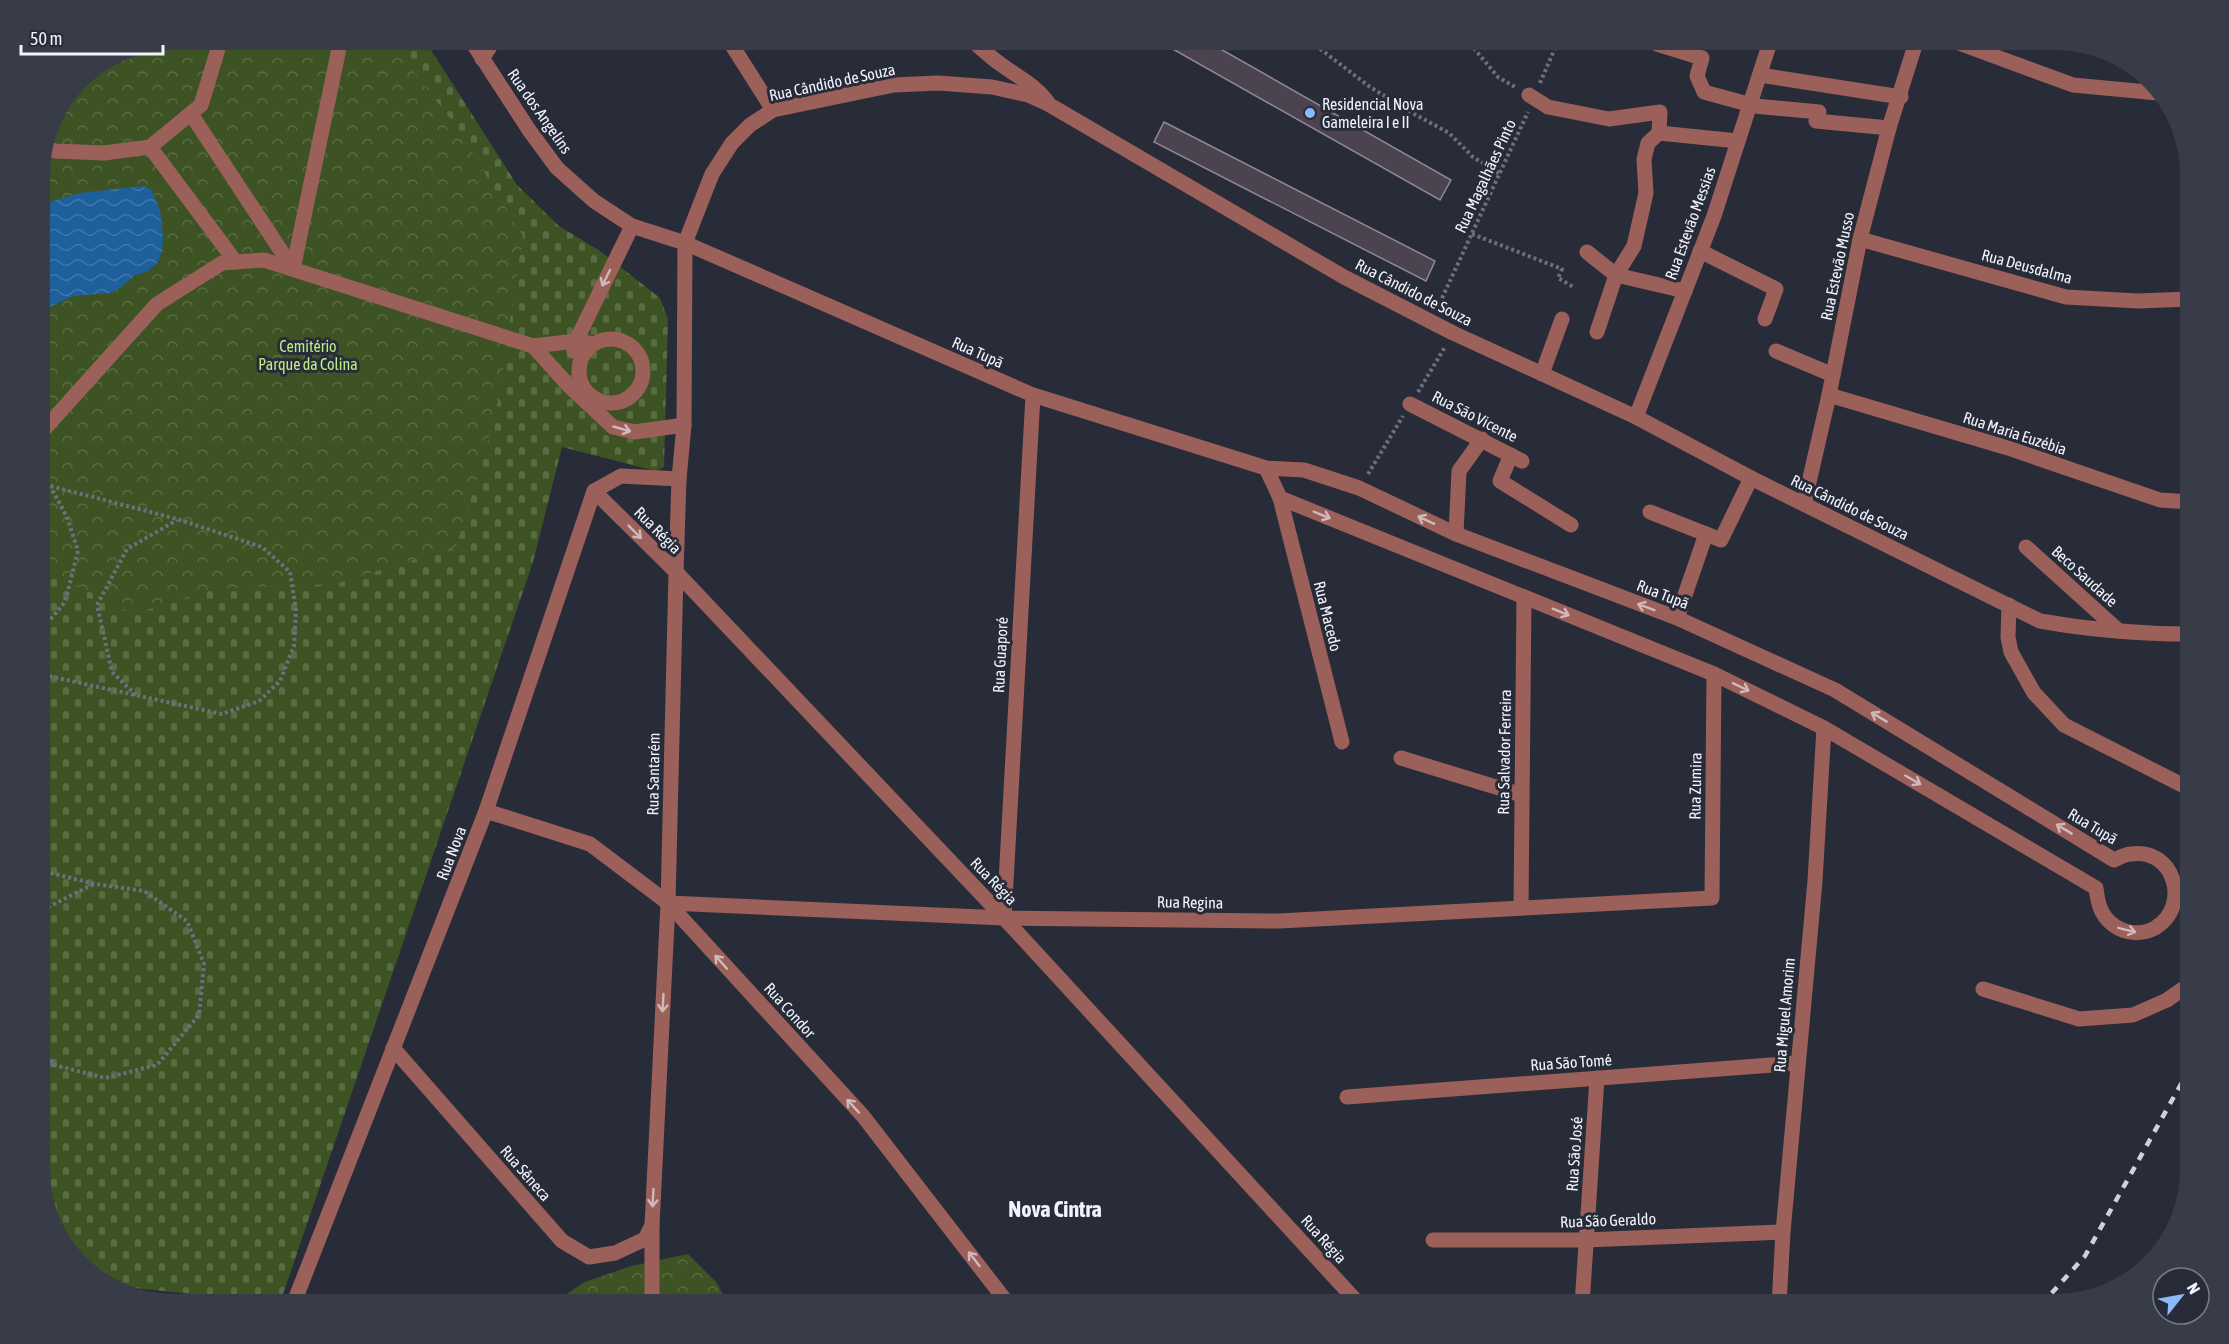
<svg xmlns="http://www.w3.org/2000/svg" width="2229" height="1344" font-family="'Asap Condensed',sans-serif">
<defs>
<pattern id="cemetery-stones" width="16" height="16" patternUnits="userSpaceOnUse" patternTransform="scale(1.5)"><rect width="16" height="16" fill="#3d5323"/><path d="M2 7V4a2 2 0 0 1 4 0v3zM10 15v-3a2 2 0 0 1 4 0v3z" fill="#5a6c44"/></pattern>
<pattern id="park-crowns" width="20" height="18" patternUnits="userSpaceOnUse" patternTransform="scale(1.5)"><rect width="20" height="18" fill="#3d5323"/><path d="M2 6a3 3 0 1 1 6 0M12 15a3 3 0 1 1 6 0" fill="none" stroke="#5a6c44"/></pattern>
<pattern id="water-waves" width="16" height="10" patternUnits="userSpaceOnUse" patternTransform="scale(1.5)"><rect width="16" height="10" fill="#1e609b"/><path d="M0 5q4-4 8 0t8 0" fill="none" stroke="#3f77aa"/></pattern>
</defs>
<rect width="100%" height="100%" fill="#282c39"/>
<polygon fill="url(#cemetery-stones)" points="174,39 424,39 517,185 559,226 600,251 660,298 668,319 664,467 656,471 562,447 533,562 280,1303 105,1285 57,1238 39,1178 39,166 49,122 79,78 123,49"/>
<g fill="url(#park-crowns)">
<polygon points="174,39 389,40 457,127 523,236 495,419 456,547 335,584 213,589 134,614 57,576 39,576 39,166 49,122 79,78 123,49"/>
<polygon points="688,1254 716,1282 729,1305 549,1305 585,1282 631,1266"/>
</g>
<polygon fill="url(#water-waves)" points="143,186 151,189 160,210 163,238 162,251 158,262 147,272 135,275 119,289 110,293 73,296 39,312 39,205 80,193"/>
<g fill="#4c4350" stroke="#918795" stroke-width="1.5">
<polygon points="1155,39 1203,39 1451,180 1440,200"/>
<polygon points="1164,122 1435,261 1426,281 1154,142"/>
</g>
<g fill="none" stroke-linecap="round" stroke-linejoin="round">
<g stroke="#6c707b" stroke-width="4" stroke-dasharray="3 3" stroke-linecap="butt">
<polyline points="1313,39 1319,48 1370,87 1416,115 1449,133 1473,157 1500,174"/>
<polyline points="1466,39 1498,77 1515,87"/>
<polyline points="1540,83 1559,39"/>
<polyline points="1472,234 1562,269 1558,278 1575,288"/>
<polyline points="1437,309 1528,112"/>
<polyline points="1418,392 1445,347"/>
<polyline points="1368,474 1403,416"/>
<polyline points="39,483 177,519 262,547 290,572 296,610 294,646 280,681 259,701 222,714 39,674"/>
<polyline points="39,633 65,602 78,551 67,517 50,486"/>
<polyline points="136,695 112,672 97,605 127,549 177,520"/>
<polyline points="39,870 95,884 144,891 187,921 204,964 199,1015 157,1065 105,1078 54,1065 39,1043"/>
<polyline points="39,915 44,909 94,884"/>
<polyline points="39,1061 53,1065"/>
</g>
<g stroke="#9b6059" stroke-width="15">
<path d="M470,39L529,130L557,168L594,201L632,226L685,243L1033,395L1266,468L1304,470L1359,488L1456,534L1677,618L1835,690L2114,860C2119,858 2125,854 2131,854C2174,847 2192,906 2155,928C2144,934 2131,934 2120,929C2102,920 2098,906 2096,888L1824,728L1714,674L1280,498L1266,468"/>
<polyline points="728,39 773,110"/>
<path d="M970,39C980,47 989,56 999,63C1016,76 1034,84 1047,101"/>
<polyline points="1948,39 2073,85 2158,93"/>
<polyline points="1657,44 1702,58 1697,76 1704,92 1755,106 1819,112 1816,121 1889,128"/>
<polyline points="482,59 495,39"/>
<polyline points="1760,75 1901,97"/>
<polyline points="1529,95 1548,107 1609,119 1660,112 1659,133"/>
<polyline points="191,114 293,269"/>
<polyline points="44,147 55,151 104,153 150,147 201,105 221,39"/>
<polyline points="150,147 235,261"/>
<polyline points="1860,239 2066,297 2138,301 2190,299"/>
<polyline points="1700,251 1776,289 1765,319"/>
<polyline points="1587,252 1616,275 1685,291"/>
<polyline points="293,269 341,39"/>
<polyline points="1597,332 1616,275 1634,246 1646,193 1644,159 1648,143 1659,133 1738,141"/>
<circle cx="611" cy="371" r="32"/>
<polyline points="594,344 576,341 533,346 568,385 613,427 635,432 684,425"/>
<polyline points="574,351 576,341 632,226"/>
<polyline points="1776,351 1833,375"/>
<polyline points="1542,374 1562,319"/>
<polyline points="1829,395 2008,448 2160,500 2190,502"/>
<polyline points="1410,404 1522,461"/>
<polyline points="1636,417 1714,216 1771,39"/>
<polyline points="39,435 157,304 222,263 264,260 533,346"/>
<polyline points="1511,455 1500,481 1571,525"/>
<polyline points="594,491 676,572 1004,918 1360,1305"/>
<polyline points="1280,498 1342,742"/>
<polyline points="1804,504 1829,395 1860,239 1889,128 1917,39"/>
<polyline points="1650,512 1706,534"/>
<polyline points="1456,534 1459,471 1482,439"/>
<polyline points="2026,547 2119,631"/>
<polyline points="2009,605 2008,637 2011,652 2034,693 2064,725 2190,789"/>
<polyline points="1677,618 1706,534 1721,540 1751,478"/>
<polyline points="1401,758 1522,795"/>
<polyline points="486,811 590,844 668,903 863,1116 1009,1305"/>
<polyline points="668,903 1004,918 1279,921 1712,898 1714,674"/>
<polyline points="1521,908 1524,597"/>
<polyline points="1004,918 1033,395"/>
<polyline points="1983,989 2079,1019 2133,1015 2167,1000 2190,984"/>
<polyline points="393,1048 562,1241 589,1257 615,1253 645,1239 652,1225"/>
<polyline points="1347,1097 1798,1063"/>
<polyline points="1433,1240 1585,1240 1783,1232"/>
<polyline points="293,1305 486,811 594,491 621,476 679,479"/>
<path d="M652,1305V1225L668,903L676,572L679,479L684,425L685,243L712,174L732,143L750,125L773,110L894,85L938,83L992,87L1028,95L1048,104L1344,277L1453,333L1636,417L1751,478L2040,621C2090,630 2139,634 2190,634"/>
<polyline points="1582,1305 1597,1078"/>
<polyline points="1779,1305 1783,1232 1815,881 1824,728"/>
</g>
<polyline stroke="#cfd2dc" stroke-width="4.5" stroke-dasharray="8 8" stroke-linecap="butt" points="2041,1305 2085,1256 2190,1068"/>
</g>
<defs><path id="oneway-shaft" d="M-6 0H5M1.5-3L5.5 0L1.5 3" fill="none" stroke-width="1.6" stroke-linecap="round" stroke-linejoin="round" transform="scale(1.5)"/></defs>
<g stroke="#cfb9bb">
<use href="#oneway-shaft" transform="translate(606 278) rotate(116)"/>
<use href="#oneway-shaft" transform="translate(622 429) rotate(16)"/>
<use href="#oneway-shaft" transform="translate(1322 515) rotate(22)"/>
<use href="#oneway-shaft" transform="translate(1426 520) rotate(-155)"/>
<use href="#oneway-shaft" transform="translate(635 532) rotate(45)"/>
<use href="#oneway-shaft" transform="translate(1646 607) rotate(-159)"/>
<use href="#oneway-shaft" transform="translate(1561 612) rotate(22)"/>
<use href="#oneway-shaft" transform="translate(1741 687) rotate(26)"/>
<use href="#oneway-shaft" transform="translate(1879 717) rotate(-149)"/>
<use href="#oneway-shaft" transform="translate(1913 780) rotate(30)"/>
<use href="#oneway-shaft" transform="translate(2064 829) rotate(-149)"/>
<use href="#oneway-shaft" transform="translate(2127 930) rotate(14)"/>
<use href="#oneway-shaft" transform="translate(721 962) rotate(-132)"/>
<use href="#oneway-shaft" transform="translate(663 1003) rotate(93)"/>
<use href="#oneway-shaft" transform="translate(853 1106) rotate(-132)"/>
<use href="#oneway-shaft" transform="translate(653 1198) rotate(93)"/>
<use href="#oneway-shaft" transform="translate(974 1259) rotate(-128)"/>
</g>
<circle fill="#8bbafc" stroke="#282c39" stroke-width="2" cx="1310" cy="113" r="6"/>
<g text-anchor="middle" dominant-baseline="central" stroke-width="6" stroke-linejoin="round" paint-order="stroke">
<g font-size="16" fill="#f1f4fd" stroke="#282c39">
<text transform="translate(832 82) rotate(-12)">Rua Cândido de Souza</text>
<text transform="translate(540 111) rotate(55)">Rua dos Angelins</text>
<text transform="translate(1485 176) rotate(-65)">Rua Magalhães Pinto</text>
<text transform="translate(1690 223) rotate(-70)">Rua Estevão Messias</text>
<text transform="translate(1837 266) rotate(-78)">Rua Estevão Musso</text>
<text transform="translate(2027 266) rotate(15)">Rua Deusdalma</text>
<text transform="translate(1414 292) rotate(27)">Rua Cândido de Souza</text>
<text transform="translate(978 352) rotate(24)">Rua Tupã</text>
<text transform="translate(1475 416) rotate(27)">Rua São Vicente</text>
<text transform="translate(2015 433) rotate(18)">Rua Maria Euzébia</text>
<text transform="translate(1850 507) rotate(26)">Rua Cândido de Souza</text>
<text transform="translate(658 530) rotate(45)">Rua Régia</text>
<text transform="translate(2085 576) rotate(42)">Beco Saudade</text>
<text transform="translate(1663 594) rotate(21)">Rua Tupã</text>
<text transform="translate(1328 616) rotate(76)">Rua Macedo</text>
<text transform="translate(1000 655) rotate(-87)">Rua Guaporé</text>
<text transform="translate(1504 752) rotate(-89)">Rua Salvador Ferreira</text>
<text transform="translate(653 774) rotate(-89)">Rua Santarém</text>
<text transform="translate(1695 786) rotate(-89)">Rua Zumira</text>
<text transform="translate(2093 826) rotate(31)">Rua Tupã</text>
<text transform="translate(451 853) rotate(-69)">Rua Nova</text>
<text transform="translate(994 881) rotate(46)">Rua Régia</text>
<text transform="translate(1190 902) rotate(1)">Rua Regina</text>
<text transform="translate(790 1010) rotate(48)">Rua Condor</text>
<text transform="translate(1784 1015) rotate(-85)">Rua Miguel Amorim</text>
<text transform="translate(1571 1062) rotate(-4)">Rua São Tomé</text>
<text transform="translate(1574 1154) rotate(-86)">Rua São José</text>
<text transform="translate(526 1173) rotate(49)">Rua Sêneca</text>
<text transform="translate(1608 1220) rotate(-2)">Rua São Geraldo</text>
<text transform="translate(1324 1239) rotate(48)">Rua Régia</text>
</g>
<g font-size="16" fill="#f1f4fd" stroke="#282c39" text-anchor="start">
<text x="1322" y="104">Residencial Nova<tspan x="1322" dy="18">Gameleira I e II</tspan></text>
</g>
<g font-size="16" fill="#baed83" stroke="#282c39">
<text x="308" y="346">Cemitério<tspan x="308" dy="18">Parque da Colina</tspan></text>
</g>
<g font-size="22" font-weight="bold" fill="#f1f4fd" stroke="#282c39">
<text x="1055" y="1209">Nova Cintra</text>
</g>
</g>
<path d="M0 0H2229V1344H0ZM174 50H2056A124 124 0 0 1 2180 174V1170A124 124 0 0 1 2056 1294H174A124 124 0 0 1 50 1170V174A124 124 0 0 1 174 50Z" fill="#383c49" fill-rule="evenodd"/>
<g transform="translate(2181 1296) rotate(59)"><circle r="28" fill="#282c39" stroke="#787c87" stroke-width="1.5"/>
<path d="M0-4.5L10 22L0 15L-10 22Z" fill="#8bbafc"/>
<text y="-9" font-size="16" font-weight="bold" text-anchor="middle" fill="#f1f4fd">N</text>
</g>
<path d="M21 45v9h142v-9" fill="none" stroke="#f1f4fd" stroke-width="3"/>
<text x="30" y="45" font-size="18" fill="#f1f4fd" stroke="#282c39" stroke-width="4.5" paint-order="stroke">50 m</text>
</svg>
